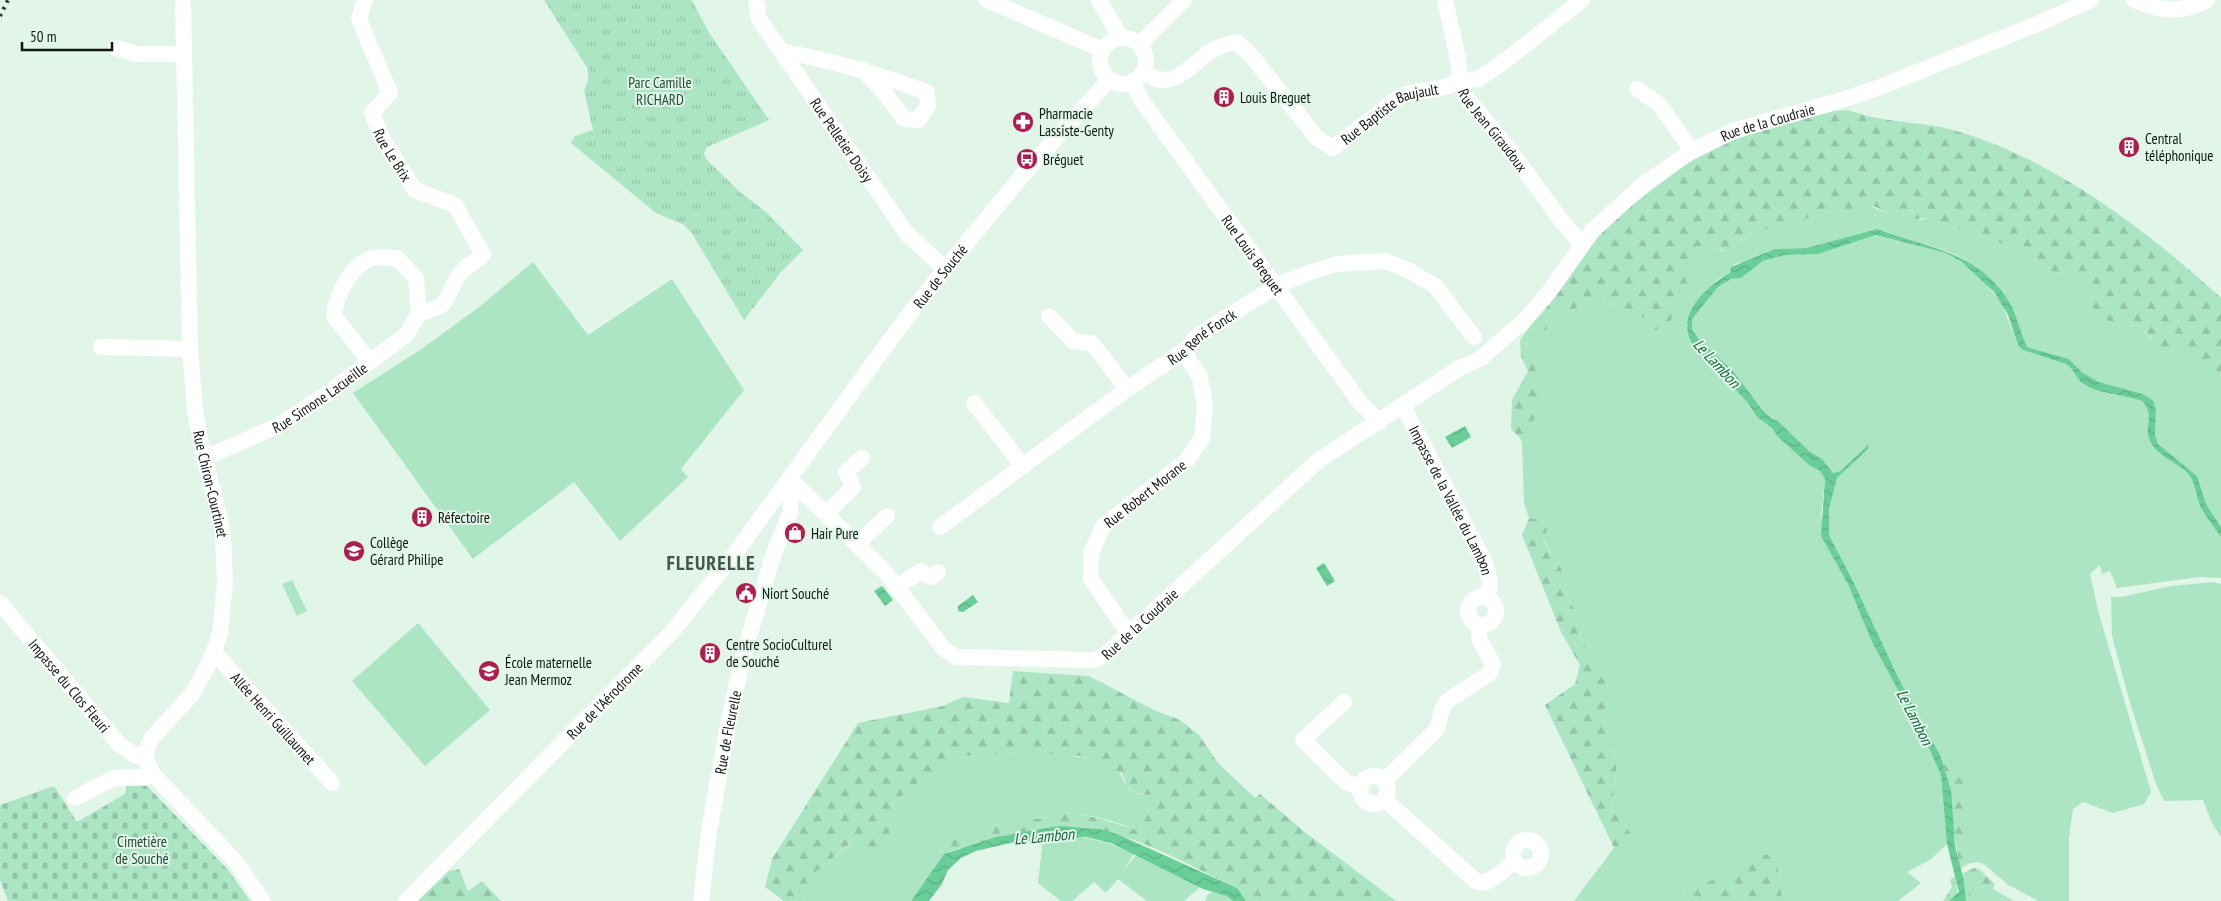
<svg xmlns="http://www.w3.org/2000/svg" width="2221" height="901" font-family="'PT Sans Narrow',sans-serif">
<defs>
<pattern id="forest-firs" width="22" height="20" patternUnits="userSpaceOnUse" patternTransform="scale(1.25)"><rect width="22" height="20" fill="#ace5c3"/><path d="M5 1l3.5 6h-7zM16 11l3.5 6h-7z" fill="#93c4a7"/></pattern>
<pattern id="cemetery-stones" width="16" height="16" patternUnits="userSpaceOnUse" patternTransform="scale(1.25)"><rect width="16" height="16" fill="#ace5c3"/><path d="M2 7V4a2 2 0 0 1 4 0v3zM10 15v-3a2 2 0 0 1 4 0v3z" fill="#93c4a7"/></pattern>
<pattern id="park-tufts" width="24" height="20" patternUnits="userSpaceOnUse" patternTransform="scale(1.25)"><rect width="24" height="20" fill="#ace5c3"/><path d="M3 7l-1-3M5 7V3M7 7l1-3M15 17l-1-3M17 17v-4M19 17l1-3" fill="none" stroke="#93c4a7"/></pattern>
<pattern id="water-waves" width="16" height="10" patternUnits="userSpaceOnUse" patternTransform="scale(1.25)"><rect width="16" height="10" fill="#6ace98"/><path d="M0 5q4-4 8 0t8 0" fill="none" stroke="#5bb082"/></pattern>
</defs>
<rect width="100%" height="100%" fill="#e2f5e9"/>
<g fill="#ace5c3">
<path d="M1868,205C1884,212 1889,217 1904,208L1920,220L1928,218L1999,242L2014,252L2027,256L2055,274L2071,273L2080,279L2089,302L2121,325L2140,326C2152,341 2157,348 2178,347L2221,385V527L2206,504L2197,476L2158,444L2155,435L2156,411L2154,402L2151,399L2143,394L2099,382L2083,373L2069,359L2027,347L2012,308L1999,289L1964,259L1947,251L1877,229L1806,248L1775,249L1747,261L1734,264L1730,273L1717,280L1686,325L1748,403L1757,417L1772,428L1778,437L1809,465L1820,471L1825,479L1821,516L1872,642L1926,742L1941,775L1947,844L1930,860L1907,872L1921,883L1898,901H1783L1779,888L1780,870L1767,854L1720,874L1710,881L1683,889L1689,901H1574L1614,848L1636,840L1612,809L1617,763L1604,719L1610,692L1594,655L1579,638L1584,623L1568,600L1566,578L1557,561L1543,539L1547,529L1542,520L1529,518L1524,503L1522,443L1529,438L1543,391L1535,378V366L1528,344L1520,340L1529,328L1543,332L1550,327L1554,315L1577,308L1582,298L1630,310L1648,320L1693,274L1695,248L1706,246L1723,251L1760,228C1782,234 1803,223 1820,209L1828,211L1835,215Z"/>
<path d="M1876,235L1946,253L1962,262L1984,282L2001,302L2018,345L2023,350L2066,364C2076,370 2079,382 2092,388C2107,396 2127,395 2142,401L2147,407L2150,414L2148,435L2152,444L2189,475L2195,486L2200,506L2221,537V578L2199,577L2117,588L2110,571L2102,574L2100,565L2090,574L2099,614L2151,792L2144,804L2113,813L2083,802L2073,809L2069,838V901H2038L2007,884L1985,865L1965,856V810L1960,801V792L1964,786L1947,754L1940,755L1898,677L1852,579L1829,535V509L1837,478L1868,449V445L1839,471L1833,473L1822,459L1809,451L1778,421L1772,419L1700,341L1692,329V319L1718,287L1731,279L1741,278L1763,261L1785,255L1818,254Z"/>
<polygon points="533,262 588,335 672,279 744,390 681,469 688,477 620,541 574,482 473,559 353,393 420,350 478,308"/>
<polygon points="292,580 307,611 297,616 282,584"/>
<polygon points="2213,582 2221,584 2221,837 2212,823 2203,800 2164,801 2156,784 2130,703 2112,636 2111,597 2121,597 2171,586"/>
<polygon points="418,623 490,710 425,766 352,681"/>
<path d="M1019,752C1049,754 1081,753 1110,766C1123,772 1120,776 1127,786C1133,795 1145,795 1155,796L1140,831C1116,822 1087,812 1060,814C1044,816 1040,822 1023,817L1005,827L998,824L991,825L972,833L954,837L940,850L944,854L911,901H802L816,872L853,842L858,849L887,839L892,823L891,805L916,784L965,756Z"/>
<path d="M1070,837C1094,837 1113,844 1134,854L1123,871L1136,855L1200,887L1184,901H1147L1118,879L1106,893L1094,882L1072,901H1061L1038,883L1043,839Z"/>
<polygon points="1982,887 1993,889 2014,901 1970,901 1971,891"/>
</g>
<g fill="url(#forest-firs)">
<path d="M1848,110C1858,113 1868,117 1878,118C1901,123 1926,123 1949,129C2048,155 2147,230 2221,298V385L2178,347H2159L2140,326L2121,325L2102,318L2089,302L2080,279L2071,273L2055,274L2027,256L2014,252L1999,242L1928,218L1913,219L1904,208C1883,222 1882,203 1866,206C1856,208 1846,214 1835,215L1828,211L1820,209C1803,223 1782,234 1760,228L1738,241L1731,250C1719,251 1708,246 1696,248L1693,274L1690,290L1665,329L1652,330L1648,320L1630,310L1582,298L1577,308L1554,315L1550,327L1543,332L1529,328L1585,251L1618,216L1689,162L1734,140L1754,133L1834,111Z"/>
<polygon points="1520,340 1528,344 1535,366 1535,378 1543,391 1529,438 1522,443 1520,438 1511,429 1512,400 1528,371 1521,357"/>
<polygon points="1529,518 1542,520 1547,529 1543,540 1557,561 1566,578 1568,600 1584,623 1579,638 1594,655 1601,667 1610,692 1604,719 1617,763 1612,809 1636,840 1614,848 1545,705 1575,684 1580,665 1561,632 1522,535"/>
<path d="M1013,671L1089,676L1154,710L1180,720L1199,735L1218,763L1255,798L1260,794L1306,833L1396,901H1246L1237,888C1188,865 1137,834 1082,827L957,849L944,854L940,849L954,837L972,833L991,825L998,824L1005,827L1023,817C1041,822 1044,816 1060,814C1088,812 1115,824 1140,831L1155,796L1135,793L1127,786L1122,773L1098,762L1079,756L1019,752L965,756L916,784L891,805C895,827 889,844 869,855L858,849L852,842L816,872L802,901H784L765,887L772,859L858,723L943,706L963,697L1009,703Z"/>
<polygon points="1947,754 1958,762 1966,782 1960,792 1960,801 1965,810 1965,856 1980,862 1971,863 1960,868 1940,755"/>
<path d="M1767,854C1786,869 1777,879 1783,901H1689L1683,889L1710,881L1720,874Z"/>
<polygon points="1974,868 1979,869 1995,884 1993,889 1982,887 1971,891 1970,901 1966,901 1964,881 1962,874"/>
<polygon points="459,869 468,891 482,881 501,901 418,901 449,871"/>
<polygon points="1955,876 1959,901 1943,901 1952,887 1950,880"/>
<polygon points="1213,892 1227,896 1233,901 1205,901 1208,894"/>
</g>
<polygon fill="url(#cemetery-stones)" points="54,786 77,822 125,794 127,786 147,786 229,871 250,901 8,901 0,880 0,805"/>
<polygon fill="url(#park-tufts)" points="544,0 692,0 708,31 769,120 707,147 704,154 707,160 740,192 766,212 803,250 781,272 744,320 691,232 684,225 656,213 571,143 575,136 593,130 584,91 588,80 588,69"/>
<g fill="url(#water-waves)">
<path d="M1877,229C1929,248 1982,252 2012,307C2018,320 2021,334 2027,347L2069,359L2083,373L2099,382L2143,394L2151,399L2154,402L2156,411L2155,435L2158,444L2197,476L2206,504L2221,527V537C2214,527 2207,518 2201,508C2196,497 2196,484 2189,475C2179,463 2157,456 2150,441C2143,427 2156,416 2142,401C2124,394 2097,395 2081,382C2075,376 2074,369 2066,364L2023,350L2018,345L2008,315L1994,292L1962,262L1946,253L1876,235L1818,254L1785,255L1763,261L1741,278L1731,279L1718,287L1692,319V329L1700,341L1732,370L1761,408L1772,419L1778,421L1809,451L1822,459L1833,473L1840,471L1869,444L1868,449L1837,478L1829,509V535L1852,579L1898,677L1940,755L1951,790L1955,846L1964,881L1966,901H1949L1959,892L1947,844L1941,775L1926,742L1872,642L1848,584L1821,536L1825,479L1820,471L1809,465L1778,437L1772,428L1757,417L1748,403L1692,343C1675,314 1707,286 1730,273L1731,267L1775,249L1806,248Z"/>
<polygon points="1465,426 1471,437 1452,448 1445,437"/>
<polygon points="1324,563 1335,581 1327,586 1316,568"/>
<polygon points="882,586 893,600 885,606 874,591"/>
<polygon points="973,595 978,602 963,612 958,611 958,606"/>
<polygon points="1059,826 1099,829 1117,834 1237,888 1246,901 1233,901 1227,896 1203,889 1111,843 1086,837 1015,842 976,851 961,858 948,870 942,884 929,901 911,901 944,854 996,837"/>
</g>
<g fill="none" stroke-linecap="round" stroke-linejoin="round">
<g stroke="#fff" stroke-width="16">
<path id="s1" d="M183,0L190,349L195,411L201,442L223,534L225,582L220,633L214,652L205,671L192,694L151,739L145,755L151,772L235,861L263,901"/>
<path id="s2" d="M365,0L359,19L390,93L372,113L383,140L415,190L455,205L483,255C476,261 464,267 459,275C442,301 454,305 419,313"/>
<path id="s3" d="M756,0L759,19L907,234L945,269"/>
<polyline points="987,0 1103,50"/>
<polyline points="1099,0 1121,38"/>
<path id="s4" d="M1445,0L1458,59L1460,81L1466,97L1510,150L1561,220L1582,245"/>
<path d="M2134,0C2158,11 2183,14 2207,0"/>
<circle cx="1123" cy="61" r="23"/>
<polyline points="1140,44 1184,0"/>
<polyline points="116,48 137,54 183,54"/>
<path d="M781,51C834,61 876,74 927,92L928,106L918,120L904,119L888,97L862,69"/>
<path id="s5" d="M1144,71C1148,74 1153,78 1157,79C1177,85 1194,63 1208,53C1217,47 1227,44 1237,42L1250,54L1317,138L1333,148L1399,97L1410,93L1445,87L1460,81L1478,79L1501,64L1582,0"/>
<path id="s6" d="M1132,82L1142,101L1361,404L1380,422"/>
<polyline points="1637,89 1659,104 1692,151"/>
<polyline points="1049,316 1073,341 1092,343 1127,389"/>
<polyline points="101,347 190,349"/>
<path d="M370,362L334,316C336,296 349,268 369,259C376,256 389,258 397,258L416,278L419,313"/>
<polyline points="974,403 1022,465"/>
<path id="s7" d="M1403,406L1485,563L1490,582L1487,598"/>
<path id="s8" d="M204,458L280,425L328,393L406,335L419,313"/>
<path id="s9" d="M790,479L886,573L943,648L956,657L1094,660L1105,655L1319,460L1461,367L1480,359L1526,319L1549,292L1593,230L1645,183L1692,151L1733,131L1842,100L1880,87L2035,25L2091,0"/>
<polyline points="826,514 853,487 846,472 862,458"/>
<path id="s10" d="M940,527L1127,389L1188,348L1196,337L1247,304L1283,283L1305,274L1336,264L1385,261L1410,271L1435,286L1474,337"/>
<polyline points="857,544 887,516"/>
<polyline points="896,587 921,571 931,577 938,572"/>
<circle cx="1482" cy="611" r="14"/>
<path id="s11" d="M0,603L119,744L136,756L145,755"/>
<path id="s12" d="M1128,633L1091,579V553L1103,526L1187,460L1202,438L1205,406L1200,377L1188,359V348"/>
<path id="s13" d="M214,652L332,783"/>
<polyline points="1344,702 1303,740 1346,782 1361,788"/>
<circle cx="1374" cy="790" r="14"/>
<polyline points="1384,781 1437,729 1442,710 1447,701 1490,673 1493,664 1479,639 1479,625"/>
<polyline points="75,798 114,778 146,777 151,772"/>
<path d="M1384,799L1477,882C1490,886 1504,869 1514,862"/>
<circle cx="1527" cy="854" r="14"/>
<path id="s14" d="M406,901L671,633L736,552L898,329L945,269L1027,170L1109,80"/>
<path id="s15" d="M701,901L709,831L728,725L744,653L773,556L790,513L791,502L786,484"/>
</g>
<polyline stroke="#2f3732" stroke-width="4" stroke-dasharray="2.5 5" stroke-linecap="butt" points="0,16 8,0"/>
</g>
<defs>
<g id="building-disc" transform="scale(1.125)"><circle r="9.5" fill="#ae1d4e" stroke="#e2f5e9"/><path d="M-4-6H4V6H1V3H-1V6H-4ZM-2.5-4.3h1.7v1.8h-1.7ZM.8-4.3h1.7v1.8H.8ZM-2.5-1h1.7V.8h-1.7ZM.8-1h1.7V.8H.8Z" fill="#fff"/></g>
<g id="pharmacy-disc" transform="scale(1.125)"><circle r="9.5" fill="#ae1d4e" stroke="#e2f5e9"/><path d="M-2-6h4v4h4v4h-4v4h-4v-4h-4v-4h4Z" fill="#fff"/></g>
<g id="bus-disc" transform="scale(1.125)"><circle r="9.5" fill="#ae1d4e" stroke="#e2f5e9"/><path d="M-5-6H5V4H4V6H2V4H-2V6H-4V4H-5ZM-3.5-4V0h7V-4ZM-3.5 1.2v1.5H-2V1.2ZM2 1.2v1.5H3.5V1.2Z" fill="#fff"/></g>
<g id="shop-disc" transform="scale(1.125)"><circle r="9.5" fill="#ae1d4e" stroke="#e2f5e9"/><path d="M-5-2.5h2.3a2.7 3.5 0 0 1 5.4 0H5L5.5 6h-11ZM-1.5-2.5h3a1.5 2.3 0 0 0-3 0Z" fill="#fff"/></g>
<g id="school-disc" transform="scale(1.125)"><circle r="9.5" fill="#ae1d4e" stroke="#e2f5e9"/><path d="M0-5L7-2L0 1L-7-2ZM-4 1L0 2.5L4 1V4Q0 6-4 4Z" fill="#fff"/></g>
<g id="civic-disc" transform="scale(1.125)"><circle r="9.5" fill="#ae1d4e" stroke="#e2f5e9"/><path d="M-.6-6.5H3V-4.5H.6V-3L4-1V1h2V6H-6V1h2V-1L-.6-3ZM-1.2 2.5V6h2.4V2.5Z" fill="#fff"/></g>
</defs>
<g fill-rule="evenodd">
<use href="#building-disc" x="1224" y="97"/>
<use href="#pharmacy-disc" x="1023" y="122"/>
<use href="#building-disc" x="2129" y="147"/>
<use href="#bus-disc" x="1027" y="159"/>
<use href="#building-disc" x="422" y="517"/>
<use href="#shop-disc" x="795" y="533"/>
<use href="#school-disc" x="354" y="551"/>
<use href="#civic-disc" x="746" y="593"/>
<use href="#building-disc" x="710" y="653"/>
<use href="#school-disc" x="489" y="671"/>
</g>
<g text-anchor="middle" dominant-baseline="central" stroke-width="4" stroke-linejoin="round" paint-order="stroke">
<g font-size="15" fill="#224b35" stroke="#e2f5e9">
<text x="660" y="82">Parc Camille<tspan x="660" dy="17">RICHARD</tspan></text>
<text x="142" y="841">Cimetière<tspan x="142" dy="17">de Souché</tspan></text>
</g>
<g font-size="15" fill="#111713" stroke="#e2f5e9" text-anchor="start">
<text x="1240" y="97">Louis Breguet</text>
<text x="1039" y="113">Pharmacie<tspan x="1039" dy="17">Lassiste-Genty</tspan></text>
<text x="2145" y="138">Central<tspan x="2145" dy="17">téléphonique</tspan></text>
<text x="1043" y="159">Bréguet</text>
<text x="438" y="517">Réfectoire</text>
<text x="811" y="533">Hair Pure</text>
<text x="370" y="542">Collège<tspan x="370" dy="17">Gérard Philipe</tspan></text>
<text x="762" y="593">Niort Souché</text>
<text x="726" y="644">Centre SocioCulturel<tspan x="726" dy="17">de Souché</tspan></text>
<text x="505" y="662">École maternelle<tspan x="505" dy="17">Jean Mermoz</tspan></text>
</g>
<g font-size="15" fill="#111713" stroke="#e2f5e9">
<text stroke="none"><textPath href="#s5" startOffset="318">Rue Baptiste Baujault</textPath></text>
<text stroke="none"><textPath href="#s9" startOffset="1255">Rue de la Coudraie</textPath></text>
<text stroke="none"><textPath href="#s4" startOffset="142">Rue Jean Giraudoux</textPath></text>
<text stroke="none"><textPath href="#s3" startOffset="166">Rue Pelletier Doisy</textPath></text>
<text stroke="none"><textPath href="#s2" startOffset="174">Rue Le Brix</textPath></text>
<text stroke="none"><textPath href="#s6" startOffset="211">Rue Louis Breguet</textPath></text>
<text stroke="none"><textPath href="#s14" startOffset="824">Rue de Souché</textPath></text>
<text stroke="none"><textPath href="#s10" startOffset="324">Rue René Fonck</textPath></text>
<text stroke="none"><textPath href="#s8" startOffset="131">Rue Simone Lacueille</textPath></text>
<text stroke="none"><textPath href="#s1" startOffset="486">Rue Chiron-Courtinet</textPath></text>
<text stroke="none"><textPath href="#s12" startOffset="174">Rue Robert Morane</textPath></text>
<text stroke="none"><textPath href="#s7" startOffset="106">Impasse de la Vallée du Lambon</textPath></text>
<text stroke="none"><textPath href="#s9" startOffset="441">Rue de la Coudraie</textPath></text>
<text stroke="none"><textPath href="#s11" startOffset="108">Impasse du Clos Fleuri</textPath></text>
<text stroke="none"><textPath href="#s14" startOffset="282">Rue de l'Aérodrome</textPath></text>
<text stroke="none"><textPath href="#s13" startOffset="89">Allée Henri Guillaumet</textPath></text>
<text stroke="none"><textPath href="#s15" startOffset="171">Rue de Fleurelle</textPath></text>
</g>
<g font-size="16" font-style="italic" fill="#1a6441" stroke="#e2f5e9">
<text transform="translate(1717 363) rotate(47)">Le Lambon</text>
<text transform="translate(1915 717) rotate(63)">Le Lambon</text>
<text transform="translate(1044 836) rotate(-5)">Le Lambon</text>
</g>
<g font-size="20" font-weight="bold" letter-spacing="1" fill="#46564c" stroke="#e2f5e9">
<text x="711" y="563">FLEURELLE</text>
</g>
</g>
<path d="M22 42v8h90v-8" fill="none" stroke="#111713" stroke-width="2.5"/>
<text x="30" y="42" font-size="15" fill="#111713" stroke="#e2f5e9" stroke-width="4" paint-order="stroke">50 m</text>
</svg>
